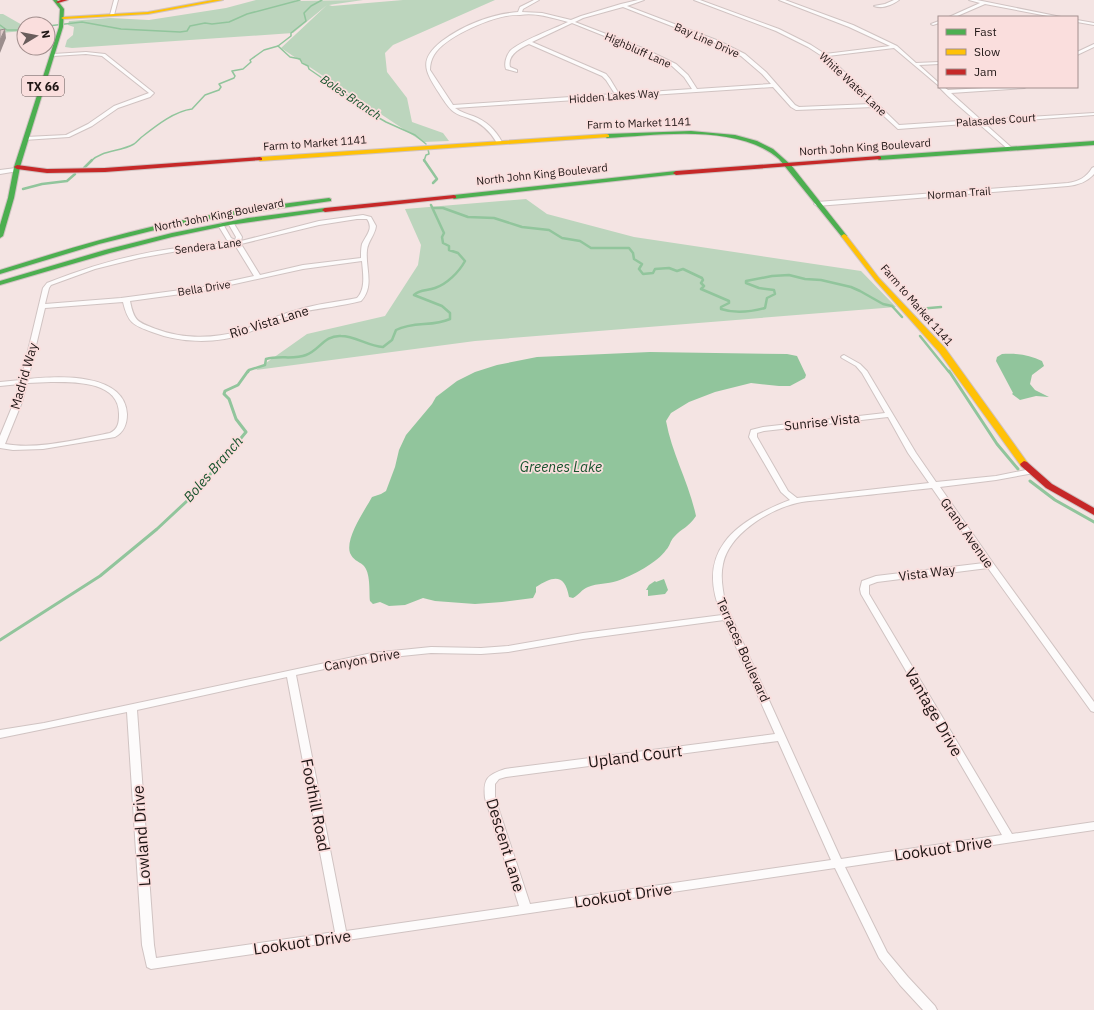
<svg xmlns="http://www.w3.org/2000/svg" width="1094" height="1010" font-family="'IBM Plex Sans',sans-serif">
<rect width="100%" height="100%" fill="#f4e4e3"/>
<g fill="#bcd5bd">
<polygon points="256,0 295,0 297,1 363,0 329,5 332,6 403,0 495,0 393,45 385,53 387,72 407,98 412,122 443,133 449,141 423,142 281,48 327,5 293,33 72,48 65,47 67,40 73,35 74,27 68,25 69,21 110,18 149,20 226,8"/>
<polygon points="0,14 3,14 24,26 24,31 0,33"/>
<polygon points="526,199 547,214 634,237 861,271 896,307 475,341 256,370 307,334 385,316 418,265 421,245 405,209"/>
</g>
<g fill="#91c59c">
<path d="M650,352L787,354L797,356L806,375L805,378L790,386H779L751,383L715,392L689,402L671,413L666,421C672,454 689,483 696,516C688,528 682,528 674,537C670,541 670,546 666,550C658,562 632,576 617,581C607,584 598,583 588,587C582,589 579,595 573,598L569,597C565,574 554,575 536,587V592L533,598L502,602L475,604L435,601L423,598L405,605L389,606L380,602L373,604L370,601C369,592 371,572 363,565C358,561 353,560 350,553C345,538 365,510 372,497L381,494L386,491L395,467L399,450L406,435L432,404L436,397L457,381L475,372L497,365L537,357Z"/>
<path d="M1002,354C1017,353 1029,355 1042,361L1044,366L1032,375L1030,384L1035,390L1049,397L1036,396L1020,400L1012,394L1013,393L996,361L997,357Z"/>
<polygon points="664,579 668,590 665,594 648,596 648,590 646,590 649,585 655,581 656,582"/>
</g>
<g fill="none" stroke-linecap="round" stroke-linejoin="round">
<g stroke="#91c59c" stroke-width="1.5">
<polyline points="0,25 7,30 24,30"/>
<polyline points="48,26 82,22 121,29 180,32 187,31 190,26 205,23 212,24 229,22 247,14 300,0"/>
<polyline points="278,46 290,57 300,59 302,63 308,66 309,69 354,100 367,111 386,122 415,135 426,144"/>
<path d="M91,161C102,150 120,152 134,144C137,142 140,138 143,136C157,125 175,111 192,109L205,95L219,90L221,87L219,84L234,78L235,76L232,71L243,69L251,62L250,60L264,50L278,46L291,36V33L306,21L304,13L311,6L322,0"/>
<polyline points="424,161 426,155 429,154 428,149"/>
</g>
<g stroke="#91c59c" stroke-width="2.5">
<polyline points="424,160 437,179 433,183"/>
<polyline points="84,168 92,160"/>
<polyline points="23,189 42,184 67,181 75,174"/>
<path d="M433,208H443L468,217L494,218L522,227L549,230L562,238L580,241L591,248H629L633,253L634,259L642,264L639,269L643,274L653,273L655,269L669,268L677,271L683,269L702,278L703,280L701,283L704,286L701,289L729,301V303L721,307V309C736,314 750,312 765,308L767,298L775,294L774,290L759,288L746,283V281L772,276L789,275L805,279L821,280L851,287L860,291L883,304L892,306L902,317"/>
<polyline points="918,309 941,307"/>
<polyline points="920,336 949,372"/>
<path d="M248,372L249,370L265,365L266,359C279,355 294,360 306,355C320,350 324,335 341,336C355,336 368,346 383,347L392,340L396,330C414,321 432,327 450,319V313L442,306L414,295C420,289 427,291 435,288C447,284 459,272 465,261L458,253L449,250V246L443,243L442,237L444,233L431,205"/>
</g>
<g stroke="#91c59c" stroke-width="3">
<polyline points="949,371 997,444 1018,469"/>
<polyline points="1030,481 1055,500 1094,522"/>
<polyline points="0,640 100,576 157,529 203,486 216,465 227,455 246,432 236,419 229,399 224,394 225,391 238,385 248,371"/>
</g>
<g stroke="#d0c3c2" stroke-width="2">
<g id="street">
<polygon points="114,0 118,0 114,15 112,16 110,15"/>
<path d="M534,0H539L523,9L522,12L542,13L571,20L581,16L621,4L638,0H644L627,6L719,41L745,54L766,72L795,105L799,107L871,104L822,56L808,47L776,31L694,0H700L779,29L811,45L825,54L890,46L849,27L779,0H785L853,25L897,46L916,63L939,62V64L919,65L939,83V86L894,48L828,56L899,125L975,120C963,109 950,99 939,87V86L944,87L948,90L1002,87H1026L1024,88L951,93L981,120L1094,113V115L984,123L1012,148L1013,149L1010,151L978,123L898,129L874,107L796,110L791,107L773,87L455,108C461,112 467,114 473,116C486,121 495,129 502,142L497,143C490,131 482,123 468,118C463,116 458,115 454,112C448,108 443,99 439,93C425,71 418,60 442,41C463,25 492,14 518,12L520,7ZM623,7L715,43L741,56L762,74L771,84L697,89L688,75L676,64L645,49L575,22L583,18ZM520,15C534,12 554,18 568,22C554,29 520,41 510,51C506,56 504,64 506,69L517,72V70L510,67C507,55 520,48 529,44L602,76L606,80L615,94L453,105L430,70C430,65 431,60 434,55C445,36 498,13 520,15ZM572,23L642,51L672,66L684,77L692,89L619,94L610,79L606,74L532,42Z"/>
<path d="M894,0H899C892,5 882,9 874,6L885,4Z"/>
<polygon points="969,0 977,0 1061,17 1053,17 985,4 955,17 949,17 980,3"/>
<polygon points="1077,20 1094,23 1094,25 1077,22"/>
<polygon points="939,21 939,23 933,25 931,24"/>
<polygon points="1094,44 1094,47 1077,55 1077,52"/>
<polygon points="86,52 105,54 154,93 150,97 118,108 92,126 69,137 24,140 23,139 26,137 66,135 88,124 114,106 149,93 102,56 86,54 53,56 51,55 53,54"/>
<path d="M1094,167V174C1087,182 1078,185 1068,186L817,206L814,204L817,202L1068,183C1079,181 1086,178 1092,168Z"/>
<polygon points="16,168 18,169 18,171 0,174 0,170"/>
<path d="M363,215L371,217L376,226C375,235 368,241 367,250C365,268 375,286 361,301C342,306 321,308 301,312C282,317 263,327 244,334C215,344 181,343 152,332C133,325 128,323 123,302L45,308L28,379C57,376 125,372 127,414C127,424 124,432 115,437L43,449L13,450L0,448V436L14,402L20,384L0,386V382L21,380L43,288L47,283C87,267 128,255 170,249C191,246 211,245 231,242L227,240L218,225L221,223L223,224L231,238L235,240L236,237L228,223L233,222L242,237L241,241L319,221ZM357,219H367C374,229 366,235 362,244C361,248 361,253 361,258L303,265L260,275L241,244L319,225ZM235,245L254,276L203,287L121,298L45,304L49,288L51,285L95,269L139,258L178,251ZM362,261C363,273 366,289 357,298C337,302 316,304 297,310C278,315 259,324 240,331C213,339 182,339 156,329C137,322 134,321 130,301L203,291L303,269ZM51,382C75,382 120,381 119,415C119,423 118,429 110,433C78,439 38,450 5,444L22,402L27,383Z"/>
<path d="M844,355L860,364L867,371L916,453L936,482L996,476L1031,469H1034L1035,471L1034,473L996,480L940,487L993,563L1094,702V712L1091,711L988,568L877,582L869,585V594L1012,834L1094,822V830L845,867L887,952L908,977L935,1006L937,1010H923L900,985L879,958L835,868L151,969L147,967L142,945L127,712L0,738V730L44,723L372,653L431,647L481,648L508,646L583,633L722,615C694,552 735,521 790,500L781,492L749,437L751,430L763,427L885,413L862,373L856,366L842,358L841,357L842,356ZM888,417L908,453L929,483L797,498L788,491L757,437V433L764,431ZM932,488L984,563L876,576L862,581L860,589L861,594L1002,835L841,859L725,603C723,590 720,577 723,564C729,534 768,510 797,503C810,500 825,500 839,498C870,495 901,491 932,488ZM724,620L775,734L505,769C487,775 483,779 485,798L519,906L346,931L296,675L372,659L431,653L481,654L508,652L583,639ZM287,677L335,932L156,958L154,945L137,710ZM778,741L831,860L530,904L495,798V784L499,779L506,777Z"/>
</g>
</g>
<g stroke="#d0c3c2" stroke-width="2">
<g id="fast">
<polygon points="53,0 57,0 64,9 63,27 20,167 14,198 3,236 0,238 0,225 8,198 14,167 59,27 60,9"/>
<path d="M691,131L735,135L757,141L773,149L791,165L847,236L844,238L842,237L779,159C737,123 658,135 607,138L604,136L607,134Z"/>
<polygon points="1094,141 1094,145 879,160 876,158 879,156"/>
<polygon points="676,171 679,173 678,174 454,199 451,197 454,195"/>
<path d="M329,198L331,199V201L220,217L155,230L99,244L0,274V270C51,254 103,238 155,226C212,213 271,205 329,198Z"/>
<polygon points="325,208 328,210 327,211 229,225 172,237 110,253 0,285 0,281 105,250 172,233 248,218"/>
</g>
</g>
<g stroke="#d0c3c2" stroke-width="2">
<g id="slow">
<polygon points="213,0 223,0 148,14 63,19 61,18 63,17 148,12"/>
<polygon points="607,134 609,135 609,137 260,161 257,159 260,157"/>
<polygon points="844,234 846,235 879,278 945,348 1027,462 1028,464 1027,466 1021,466 939,352 875,280 841,236"/>
</g>
</g>
<g stroke="#d0c3c2" stroke-width="2">
<g id="jam">
<polygon points="61,0 68,0 58,3 56,2"/>
<polygon points="879,156 881,157 881,159 676,175 673,173 676,171"/>
<polygon points="260,157 262,158 262,160 105,172 47,173 17,169 14,167 17,165 47,169 105,168"/>
<polygon points="454,195 456,196 456,198 325,212 322,210 325,208"/>
<polygon points="1024,461 1027,462 1052,484 1094,508 1094,515 1046,488 1021,466 1020,464"/>
</g>
</g>
<use href="#street" fill="#fdfbfb" fill-rule="evenodd"/>
<use href="#fast" fill="#4caf50" fill-rule="evenodd"/>
<use href="#slow" fill="#ffc107" fill-rule="evenodd"/>
<use href="#jam" fill="#c62828" fill-rule="evenodd"/>
</g>
<polygon fill="#9b8e8d" points="5,29 6,38 0,53 0,40"/>
<polygon fill="#decbca" stroke="#9b8e8d" points="5,29 0,40 0,30"/>
<g text-anchor="middle" dominant-baseline="central" stroke-width="3.5" stroke-linejoin="round" paint-order="stroke">
<g font-size="11" fill="#1e1514" stroke="#fadedd">
<text transform="translate(707 40) rotate(24)">Bay Line Drive</text>
<text transform="translate(638 50) rotate(24)">Highbluff Lane</text>
<text transform="translate(853 84) rotate(43)">White Water Lane</text>
<text transform="translate(614 96) rotate(-4)">Hidden Lakes Way</text>
<text transform="translate(996 120) rotate(-4)">Palasades Court</text>
<text transform="translate(639 123) rotate(-2)">Farm to Market 1141</text>
<text transform="translate(315 143) rotate(-4)">Farm to Market 1141</text>
<text transform="translate(865 147) rotate(-4)">North John King Boulevard</text>
<text transform="translate(542 174) rotate(-6)">North John King Boulevard</text>
<text transform="translate(959 193) rotate(-4)">Norman Trail</text>
<text transform="translate(219 215) rotate(-11)">North John King Boulevard</text>
<text transform="translate(208 246) rotate(-7)">Sendera Lane</text>
<text transform="translate(204 288) rotate(-9)">Bella Drive</text>
<text transform="translate(917 305) rotate(49)">Farm to Market 1141</text>
</g>
<rect fill="#fadedd" stroke="#605150" stroke-width="1" x="22" y="76" width="42" height="20" rx="3"/>
<g font-size="12" font-weight="bold" fill="#1e1514">
<text x="43" y="86">TX 66</text>
</g>
<g font-size="12" font-style="italic" fill="#17532d" stroke="#fadedd">
<text transform="translate(351 97) rotate(34)">Boles Branch</text>
</g>
<g font-size="13" fill="#1e1514" stroke="#fadedd">
<text transform="translate(269 322) rotate(-17)">Rio Vista Lane</text>
<text transform="translate(24 376) rotate(-74)">Madrid Way</text>
<text transform="translate(822 422) rotate(-6)">Sunrise Vista</text>
<text transform="translate(967 533) rotate(55)">Grand Avenue</text>
<text transform="translate(927 573) rotate(-7)">Vista Way</text>
<text transform="translate(743 650) rotate(66)">Terraces Boulevard</text>
<text transform="translate(362 660) rotate(-10)">Canyon Drive</text>
</g>
<g font-size="14" font-style="italic" fill="#17532d" stroke="#fadedd">
<text x="561" y="467">Greenes Lake</text>
<text transform="translate(213 469) rotate(-49)">Boles Branch</text>
</g>
<g font-size="16" fill="#1e1514" stroke="#fadedd">
<text transform="translate(934 712) rotate(60)">Vantage Drive</text>
<text transform="translate(635 756) rotate(-7)">Upland Court</text>
<text transform="translate(316 805) rotate(79)">Foothill Road</text>
<text transform="translate(141 836) rotate(-94)">Lowland Drive</text>
<text transform="translate(506 845) rotate(73)">Descent Lane</text>
<text transform="translate(943 848) rotate(-8)">Lookuot Drive</text>
<text transform="translate(623 895) rotate(-8)">Lookuot Drive</text>
<text transform="translate(302 942) rotate(-8)">Lookuot Drive</text>
</g>
</g>
<rect x="938" y="16" width="140" height="72" fill="#fadedd" stroke="#a28e8d"/>
<rect x="946" y="29" width="20" height="6" fill="#4caf50" stroke="#a28e8d"/>
<text x="974" y="36" font-size="12" fill="#1e1514">Fast</text>
<rect x="946" y="49" width="20" height="6" fill="#ffc107" stroke="#a28e8d"/>
<text x="974" y="56" font-size="12" fill="#1e1514">Slow</text>
<rect x="946" y="69" width="20" height="6" fill="#c62828" stroke="#a28e8d"/>
<text x="974" y="76" font-size="12" fill="#1e1514">Jam</text>
<g transform="translate(36 36) rotate(80)"><circle r="19" fill="#fadedd" stroke="#a28e8d"/>
<path d="M0-3L7 15L0 10L-7 15Z" fill="#695d5c"/>
<text y="-6" font-size="11" font-weight="bold" text-anchor="middle" fill="#1e1514">N</text>
</g>
</svg>
